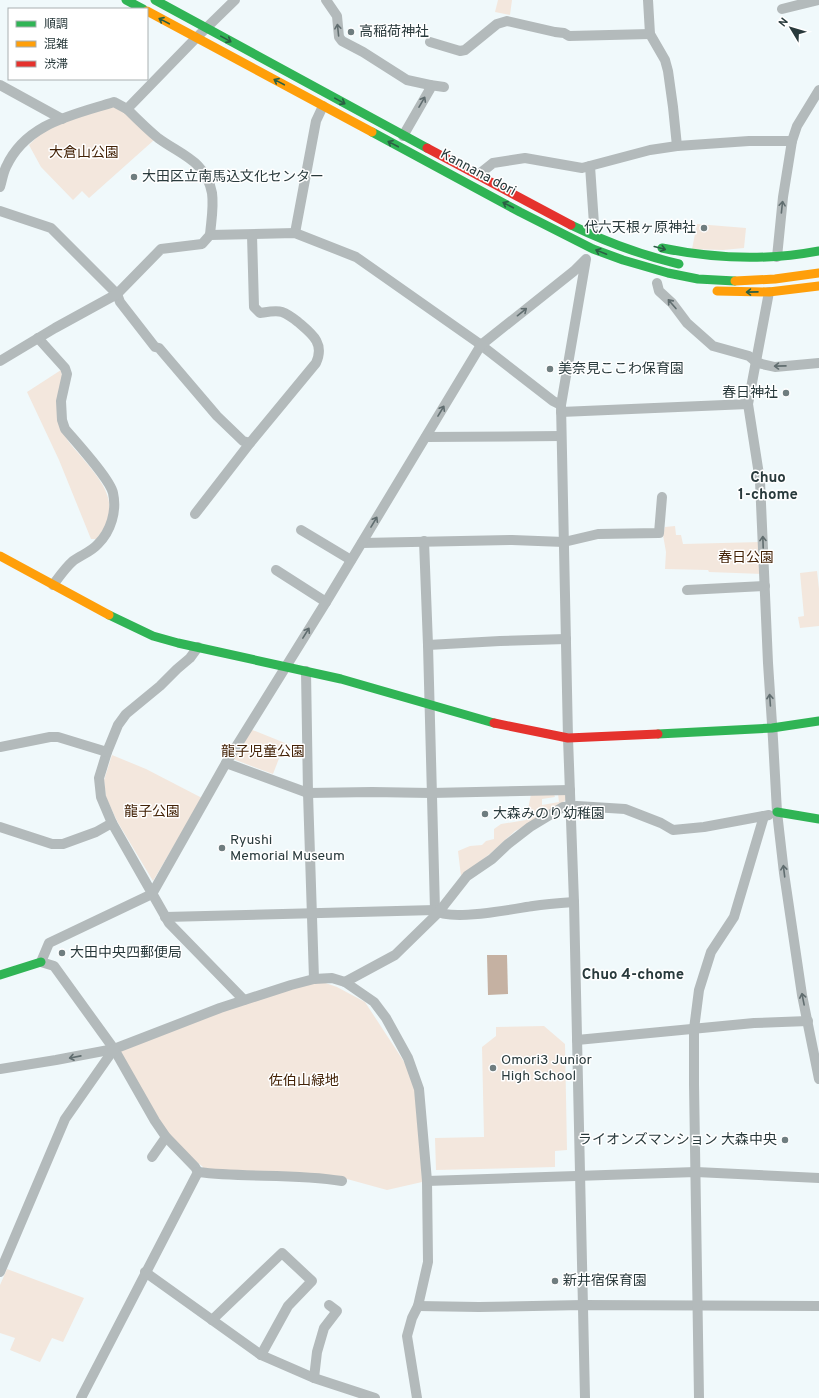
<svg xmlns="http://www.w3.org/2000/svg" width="819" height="1398" font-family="Overpass,'Noto Sans JP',sans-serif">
<rect width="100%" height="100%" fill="#f0f9fb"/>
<g fill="#f3e7dd" fill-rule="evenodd">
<polygon points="498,0 512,0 510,15 495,12"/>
<polygon points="114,103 154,140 89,198 82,191 73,200 41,167 29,145 44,130"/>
<polygon points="697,224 746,228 744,248 723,250 692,249"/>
<path d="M61,370L62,376C62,385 60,425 63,431C66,440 73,447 79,454C102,481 125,506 96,539H91L59,460L27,392Z"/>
<polygon points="675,526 676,535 681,535 683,544 761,542 763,574 709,572 708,570 665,569 666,552 663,535 665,527"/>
<polygon points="817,571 819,589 819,626 800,628 798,617 804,616 800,573"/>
<polygon points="250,729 285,743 273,774 233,759"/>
<polygon points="112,755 146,769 202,798 153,881 117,821 106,797 104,780"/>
<path d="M566,792V800L533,822L515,831L491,853L461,876L458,851L470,846L482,845L486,841L494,839V829L501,824L526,820L531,794ZM554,794H558L559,802L542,805V799L555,797Z"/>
<polygon points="314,979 337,987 365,1002 416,1080 419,1089 422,1182 387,1190 347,1179 314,1174 203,1170 203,1167 197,1162 195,1164 169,1136 118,1049"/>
<polygon points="544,1026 565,1044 567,1150 555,1151 555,1167 436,1170 435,1138 484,1137 482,1047 496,1036 496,1027"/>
<polygon points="7,1269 84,1298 63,1342 52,1338 40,1362 10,1350 15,1338 0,1333 0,1285"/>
</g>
<polygon fill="#c5b1a2" points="487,955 507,955 508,994 488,995"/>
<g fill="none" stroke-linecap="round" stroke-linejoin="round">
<g stroke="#b3babb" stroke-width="10">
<polyline points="326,0 337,16 339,37 342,41 363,52 407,80 430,85 430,89 403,136"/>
<polyline points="648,0 650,34 665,60 668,71 673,107 677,146"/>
<polyline points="782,9 818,0"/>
<polyline points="430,42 460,51 465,50 497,24 507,21 555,32 564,33 569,36 650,34"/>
<polyline points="0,85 62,119"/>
<polyline points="430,85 444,87"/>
<path d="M127,109C137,119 147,129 158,138C181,155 206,161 212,193C214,207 211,222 210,235"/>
<polyline points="590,166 594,224"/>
<polyline points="478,175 493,163 525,158 582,168 650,150 677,146 749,141 792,141"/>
<path d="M0,187C2,181 3,173 6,167C26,123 73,115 114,102L127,109L196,38L235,0"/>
<polyline points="0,211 51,228 117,294 120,302 155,347 159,348 217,416 243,441 250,443"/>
<polyline points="295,233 316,121 323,106"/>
<polyline points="777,257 783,197 792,141 797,126 819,90"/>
<polyline points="657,283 659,291 672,303 687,323 713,346 749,356 756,362 762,364 775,367 819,363"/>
<polyline points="769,292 748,404 760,481 768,663 773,739 777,812 784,873 802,995 819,1079"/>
<path d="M38,338L65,368L67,374L61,401L62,420L65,429C76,442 110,479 113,493C117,511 111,531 98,544C91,552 81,555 73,561C65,568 59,577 53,585"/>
<polyline points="0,361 55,328 117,294 161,249 202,244 210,235 295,233 356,257 477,342 553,401 561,405"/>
<polyline points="561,412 748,404"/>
<polyline points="426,437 561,436"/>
<path d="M195,514L250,443L316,363C325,343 312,334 298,322C293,318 288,314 282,312C276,310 267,312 260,313L254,307L252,235"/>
<polyline points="301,530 351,560"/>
<polyline points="424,541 428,645 435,910"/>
<polyline points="362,543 512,540 564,542 598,534 659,533 662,497"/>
<polyline points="276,570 326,602"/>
<polyline points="687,590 765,586"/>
<polyline points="428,645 500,641 566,639"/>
<polyline points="198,647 190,658 177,669 160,686 126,714 118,725 107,752 99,778 101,797 112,823 169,923 244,1000"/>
<polyline points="306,671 308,793 314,979"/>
<polyline points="0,747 50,737 58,737 107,752"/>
<polyline points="226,763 308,793 372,792 431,793 570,790"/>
<polyline points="0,827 52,844 63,844 96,832 112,823"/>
<path d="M165,917L435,910C449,922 513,909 533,906C546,904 560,903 574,902"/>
<polyline points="345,982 395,955 438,913 467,876 492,859 508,844 530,827 563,807 577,806 625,809 661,823 673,830 704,827 769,815"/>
<polyline points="577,1040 754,1023 808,1021"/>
<polyline points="0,1069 56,1060 114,1049 220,1008 291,985 314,979 332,978 345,982 374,1002 386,1018 408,1058 419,1089 427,1181 428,1262 418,1306 412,1318 407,1336 417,1398"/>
<polyline points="152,1157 166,1137"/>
<polyline points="198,1172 195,1167 166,1137 155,1121 114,1049 54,966 41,962 49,943 152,894 226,763 326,602 481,345 574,271 586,259 561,405 568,738 574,902 585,1398"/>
<path d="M198,1172C246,1178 294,1173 342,1181"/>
<polyline points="427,1181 696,1172 819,1178"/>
<polyline points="0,1272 65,1119 114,1049"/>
<polyline points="145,1272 261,1355 314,1378 375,1398"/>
<polyline points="418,1306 479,1307 583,1305 819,1306"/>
<polyline points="212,1320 282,1253 312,1281 288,1306 261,1355"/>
<polyline points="314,1378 317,1352 324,1328 337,1311 329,1305"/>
<polyline points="81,1398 198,1172"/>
<polyline points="699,1398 694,1084 694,1029 699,990 711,952 734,917 764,816"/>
</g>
<g stroke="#30b455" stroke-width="9">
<polyline points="126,0 143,9"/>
<polyline points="155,0 427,148"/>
<polyline points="372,132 520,212 593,249 623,260 668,273 698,279 735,281"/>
<path d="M571,225C606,242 641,255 679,264"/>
<path d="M662,248C715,259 766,261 819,251"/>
<polyline points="109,615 153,636 178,643 341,679 494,723"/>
<polyline points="658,734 772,728 819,721"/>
<polyline points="777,812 819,819"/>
<polyline points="0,975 41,962"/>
</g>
<g stroke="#ff9f0a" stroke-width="9">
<polyline points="147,11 372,132"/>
<polyline points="717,291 769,292 819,286"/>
<polyline points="0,556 109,615"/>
</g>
<g stroke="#e5322d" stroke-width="9">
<polyline points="427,148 571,225"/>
<polyline points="494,723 568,738 658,734"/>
</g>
<polyline stroke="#ff9f0a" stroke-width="9" points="735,281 775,279 819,273"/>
</g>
<defs><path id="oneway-shaft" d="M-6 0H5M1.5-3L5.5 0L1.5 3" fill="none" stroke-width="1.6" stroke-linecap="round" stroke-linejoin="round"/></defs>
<g stroke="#2b5f44">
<use href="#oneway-shaft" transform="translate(164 21) rotate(-152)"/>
<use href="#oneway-shaft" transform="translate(226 39) rotate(29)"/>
<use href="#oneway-shaft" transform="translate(279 82) rotate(-152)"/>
<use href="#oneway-shaft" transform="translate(340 101) rotate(29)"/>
<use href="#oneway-shaft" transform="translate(393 144) rotate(-152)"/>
<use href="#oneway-shaft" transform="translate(508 205) rotate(-152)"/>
<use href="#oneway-shaft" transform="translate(660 248) rotate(15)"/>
<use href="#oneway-shaft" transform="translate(601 252) rotate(-158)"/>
<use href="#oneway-shaft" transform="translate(752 292) rotate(179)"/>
</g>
<g stroke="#606d6f">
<use href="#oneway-shaft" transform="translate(338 30) rotate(-96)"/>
<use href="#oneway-shaft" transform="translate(422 102) rotate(-60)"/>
<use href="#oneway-shaft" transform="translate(782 207) rotate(-84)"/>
<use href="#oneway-shaft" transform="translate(672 304) rotate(-131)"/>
<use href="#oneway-shaft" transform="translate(522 312) rotate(-39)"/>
<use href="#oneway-shaft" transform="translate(780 366) rotate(179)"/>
<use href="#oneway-shaft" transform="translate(441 411) rotate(-59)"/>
<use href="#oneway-shaft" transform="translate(374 522) rotate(-59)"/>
<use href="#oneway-shaft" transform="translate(763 542) rotate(-92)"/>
<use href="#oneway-shaft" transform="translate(306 633) rotate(-58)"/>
<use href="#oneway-shaft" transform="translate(770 700) rotate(-94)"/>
<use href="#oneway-shaft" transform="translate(784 871) rotate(-97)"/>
<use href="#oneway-shaft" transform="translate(803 999) rotate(-101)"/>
<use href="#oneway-shaft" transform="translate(75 1057) rotate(169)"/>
</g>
<g fill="#6f7d7f" stroke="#fff" stroke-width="1.5">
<circle cx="351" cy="32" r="4"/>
<circle cx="134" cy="177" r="4"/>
<circle cx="704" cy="228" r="4"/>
<circle cx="550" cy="369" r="4"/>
<circle cx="786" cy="393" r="4"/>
<circle cx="485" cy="814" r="4"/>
<circle cx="222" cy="848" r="4"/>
<circle cx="62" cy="953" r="4"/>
<circle cx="493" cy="1068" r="4"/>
<circle cx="785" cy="1140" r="4"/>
<circle cx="555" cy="1281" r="4"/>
</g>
<g text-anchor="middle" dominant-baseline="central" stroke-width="3" stroke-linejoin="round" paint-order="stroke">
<g font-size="14" fill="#293a3c" stroke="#fff" text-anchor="start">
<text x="359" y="32">高稲荷神社</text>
<text x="142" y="177">大田区立南馬込文化センター</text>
<text x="696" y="228" text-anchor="end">代六天根ヶ原神社</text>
<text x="558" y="369">美奈見ここわ保育園</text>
<text x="778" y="393" text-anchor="end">春日神社</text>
<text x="493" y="814">大森みのり幼稚園</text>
<text x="230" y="840">Ryushi<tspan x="230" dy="16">Memorial Museum</tspan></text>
<text x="70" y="953">大田中央四郵便局</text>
<text x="501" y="1060">Omori3 Junior<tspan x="501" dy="16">High School</tspan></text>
<text x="777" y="1140" text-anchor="end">ライオンズマンション 大森中央</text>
<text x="563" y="1281">新井宿保育園</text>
</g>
<g font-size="14" fill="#432206" stroke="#fff">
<text x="84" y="153">大倉山公園</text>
<text x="746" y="558">春日公園</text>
<text x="263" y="752">龍子児童公園</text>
<text x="152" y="812">龍子公園</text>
<text x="304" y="1081">佐伯山緑地</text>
</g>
<g font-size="14" fill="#293a3c" stroke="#fff">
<text transform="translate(478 173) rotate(28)">Kannana dori</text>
</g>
<g font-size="15" font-weight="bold" fill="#293a3c" stroke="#fff">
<text x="768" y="478">Chuo<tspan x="768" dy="17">1-chome</tspan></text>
<text x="633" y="975">Chuo 4-chome</text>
</g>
</g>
<rect x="8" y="8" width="140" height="72" fill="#ffffff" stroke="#a9b0b1"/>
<rect x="16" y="21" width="20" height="6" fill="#30b455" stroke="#a9b0b1"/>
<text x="44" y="28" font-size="12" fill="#293a3c">順調</text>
<rect x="16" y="41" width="20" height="6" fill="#ff9f0a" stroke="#a9b0b1"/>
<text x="44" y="48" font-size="12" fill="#293a3c">混雑</text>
<rect x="16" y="61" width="20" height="6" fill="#e5322d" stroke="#a9b0b1"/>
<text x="44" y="68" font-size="12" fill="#293a3c">渋滞</text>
<g transform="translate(791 28) rotate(308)" stroke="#ffffff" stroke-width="3" paint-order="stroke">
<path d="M0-3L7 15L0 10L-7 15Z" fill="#293a3c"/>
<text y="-6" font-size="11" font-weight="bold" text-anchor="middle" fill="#293a3c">N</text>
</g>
</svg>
